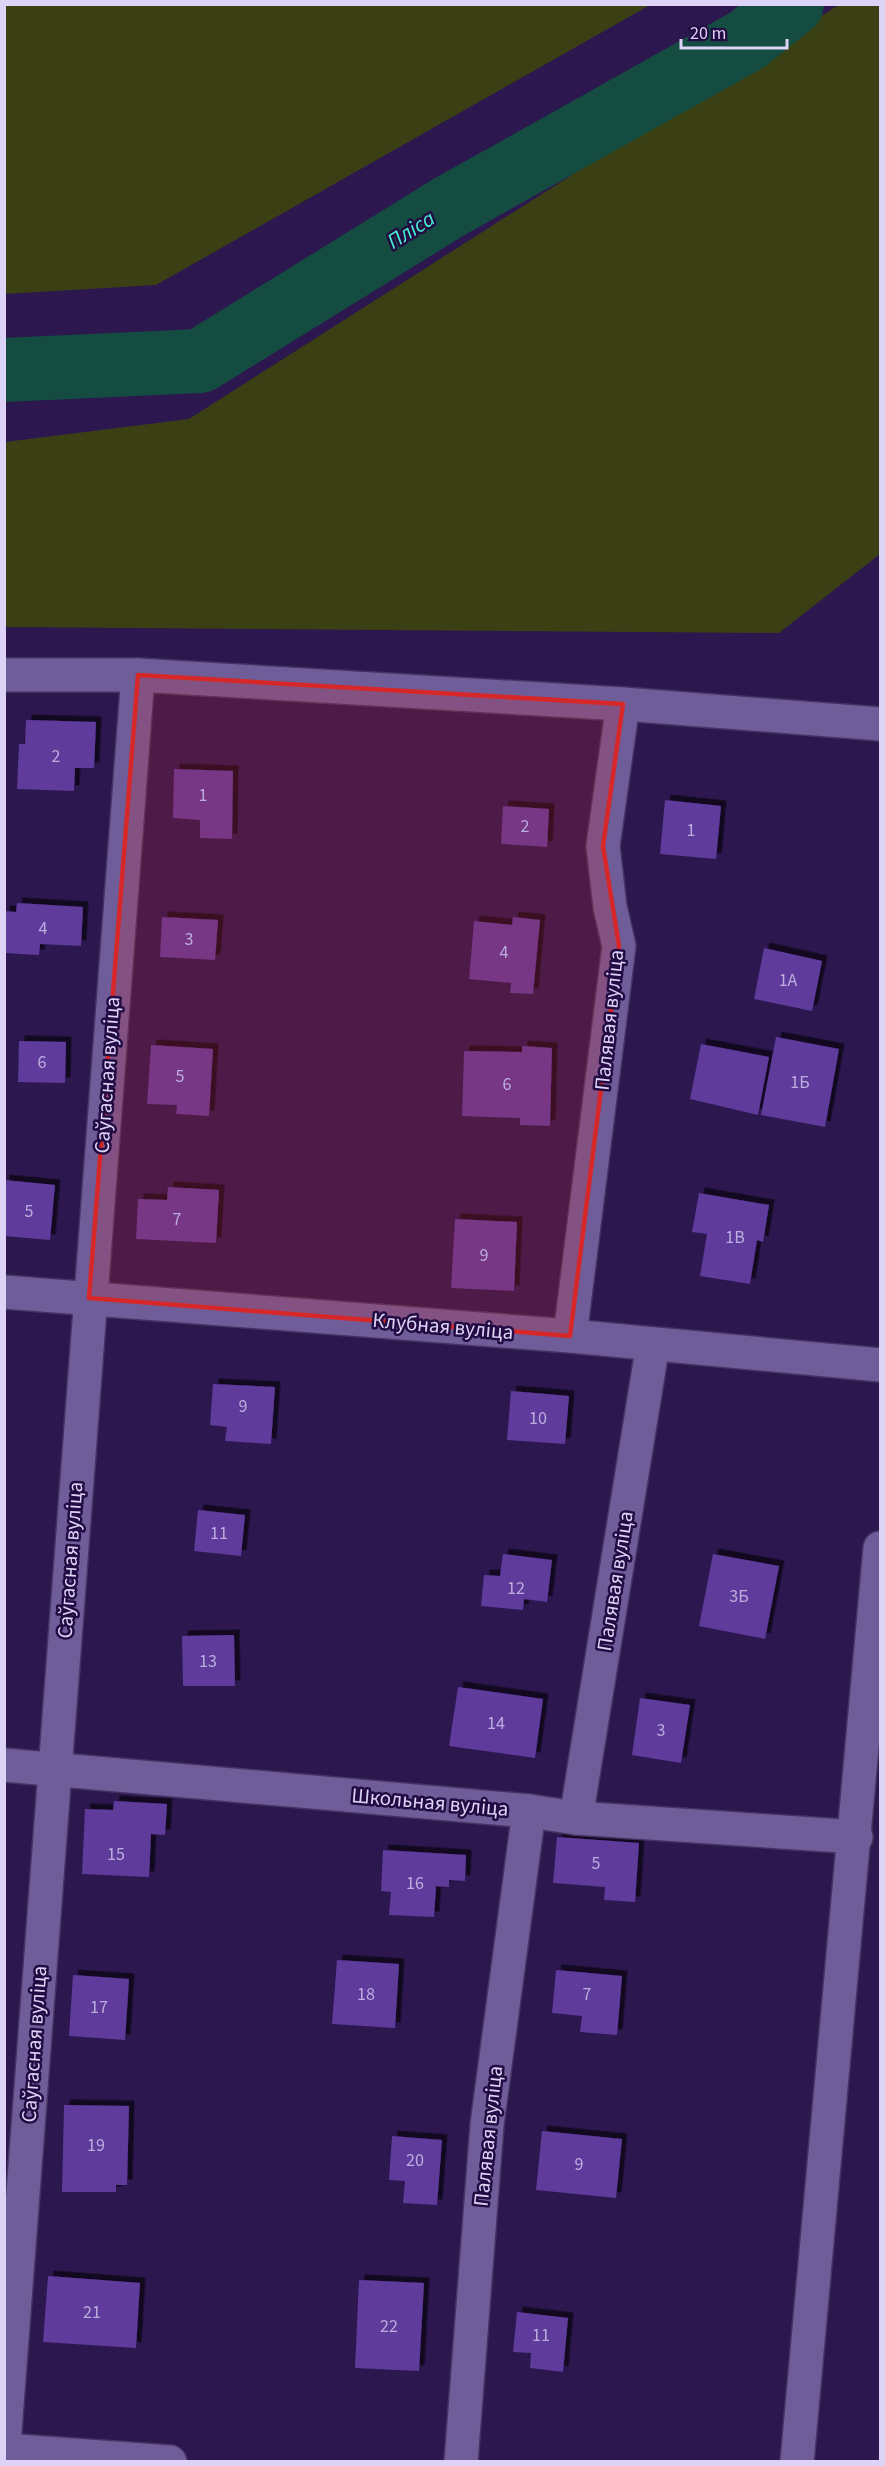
<svg xmlns="http://www.w3.org/2000/svg" width="885" height="2466" font-family="'Source Sans 3',sans-serif">
<defs>
<filter id="shadow"><feDropShadow dx="5.5" dy="-5.5" stdDeviation="0" flood-color="#0009"/></filter>
</defs>
<rect width="100%" height="100%" fill="#2c174f"/>
<g fill="#3a4013">
<polygon points="5,4 650,4 650,5 156,285 5,294"/>
<polygon points="840,4 880,5 880,554 779,633 5,627 5,442 189,419"/>
</g>
<g fill="none" stroke-linecap="round" stroke-linejoin="round">
<polyline stroke="#144c41" stroke-width="64" points="4,370 200,361 449,207 747,40 792,4"/>
</g>
<g fill="#5e3a9b" filter="url(#shadow)">
<polygon points="26,720 96,722 94,768 75,768 74,791 17,789 19,744 25,744"/>
<polygon points="174,769 233,771 232,839 200,838 200,820 173,818"/>
<polygon points="665,800 721,806 716,859 660,854"/>
<polygon points="503,806 549,809 547,847 501,844"/>
<polygon points="17,903 83,907 81,946 40,944 39,955 4,953 4,911 16,912"/>
<polygon points="162,917 218,920 215,960 160,957"/>
<polygon points="513,917 540,920 533,994 510,993 511,983 469,979 474,921 512,925"/>
<polygon points="764,948 822,961 812,1011 754,999"/>
<polygon points="776,1037 839,1049 825,1127 761,1115"/>
<polygon points="19,1041 66,1042 65,1083 18,1082"/>
<polygon points="701,1044 769,1057 758,1115 690,1099"/>
<polygon points="151,1045 213,1049 209,1116 176,1114 177,1105 147,1104"/>
<polygon points="522,1046 552,1048 550,1126 520,1125 520,1118 462,1116 464,1051 522,1052"/>
<polygon points="4,1180 55,1185 50,1240 4,1236"/>
<polygon points="168,1187 219,1190 216,1243 136,1239 138,1199 167,1200"/>
<polygon points="699,1193 769,1205 763,1242 757,1240 750,1284 700,1276 707,1234 692,1232"/>
<polygon points="455,1219 517,1222 514,1291 451,1288"/>
<polygon points="213,1384 275,1387 271,1444 225,1441 227,1427 210,1425"/>
<polygon points="511,1391 569,1396 565,1444 507,1440"/>
<polygon points="198,1510 245,1515 241,1556 194,1551"/>
<polygon points="503,1554 552,1560 547,1602 524,1599 523,1610 481,1606 484,1575 500,1576"/>
<polygon points="713,1554 779,1566 765,1639 699,1626"/>
<polygon points="234,1635 235,1686 183,1686 182,1636"/>
<polygon points="458,1687 543,1699 535,1758 449,1746"/>
<polygon points="640,1698 690,1705 681,1763 632,1755"/>
<polygon points="114,1801 167,1804 165,1835 151,1834 149,1877 82,1874 85,1809 113,1810"/>
<polygon points="557,1837 639,1843 635,1902 604,1900 605,1887 553,1883"/>
<polygon points="383,1850 466,1855 465,1881 449,1880 449,1887 436,1886 434,1917 389,1915 391,1892 381,1891"/>
<polygon points="337,1960 399,1964 395,2028 332,2024"/>
<polygon points="556,1970 622,1976 617,2035 580,2032 582,2016 552,2013"/>
<polygon points="73,1975 129,1979 125,2040 69,2036"/>
<polygon points="64,2105 129,2106 127,2185 116,2185 116,2192 62,2192"/>
<polygon points="542,2131 622,2139 616,2198 536,2190"/>
<polygon points="392,2136 442,2140 437,2205 403,2203 405,2181 389,2180"/>
<polygon points="48,2276 140,2283 136,2348 43,2342"/>
<polygon points="359,2280 424,2283 419,2371 355,2368"/>
<polygon points="517,2312 568,2318 563,2372 530,2368 531,2353 513,2352"/>
</g>
<g fill="none" stroke-linecap="round" stroke-linejoin="round">
<g stroke="#463362" stroke-width="36">
<g id="street">
<polyline points="4,675 138,675 623,704 880,724"/>
<polyline points="4,1292 570,1336 880,1365"/>
<polyline points="570,1336 619,946 610,907 603,846 623,704"/>
<polyline points="4,1765 529,1811 576,1818 856,1837"/>
<polyline points="576,1818 653,1344"/>
<polyline points="4,2444 138,675"/>
<polyline points="4,2450 170,2462"/>
<polyline points="461,2462 487,2125 529,1811"/>
</g>
</g>
<g stroke="#463362" stroke-width="36">
<polyline id="secondary" points="797,2462 880,1548"/>
</g>
<use href="#street" stroke="#6f5d9a" stroke-width="33"/>
<use href="#secondary" stroke="#6f5d9a" stroke-width="33"/>
</g>
<path fill="#d62828" fill-opacity="0.2" stroke="#d62828" stroke-width="4.5" stroke-linejoin="round" d="M138,675L623,704L603,846L619,946L570,1336L89,1298Z"/>
<g text-anchor="middle" dominant-baseline="central" stroke-width="5" stroke-linejoin="round" paint-order="stroke">
<g font-size="18" fill="#bcaddf">
<text x="56" y="756">2</text>
<text x="203" y="795">1</text>
<text x="525" y="826">2</text>
<text x="691" y="830">1</text>
<text x="43" y="928">4</text>
<text x="189" y="939">3</text>
<text x="504" y="952">4</text>
<text x="788" y="980">1А</text>
<text x="42" y="1062">6</text>
<text x="180" y="1076">5</text>
<text x="800" y="1082">1Б</text>
<text x="507" y="1084">6</text>
<text x="29" y="1211">5</text>
<text x="177" y="1219">7</text>
<text x="735" y="1237">1В</text>
<text x="484" y="1255">9</text>
<text x="243" y="1406">9</text>
<text x="538" y="1418">10</text>
<text x="219" y="1533">11</text>
<text x="516" y="1588">12</text>
<text x="739" y="1596">3Б</text>
<text x="208" y="1661">13</text>
<text x="496" y="1723">14</text>
<text x="661" y="1730">3</text>
<text x="116" y="1854">15</text>
<text x="596" y="1863">5</text>
<text x="415" y="1883">16</text>
<text x="366" y="1994">18</text>
<text x="587" y="1994">7</text>
<text x="99" y="2007">17</text>
<text x="96" y="2145">19</text>
<text x="415" y="2160">20</text>
<text x="579" y="2164">9</text>
<text x="92" y="2312">21</text>
<text x="389" y="2326">22</text>
<text x="541" y="2335">11</text>
</g>
<g font-size="21" fill="#dcd3f6" stroke="#230c43">
<text transform="translate(609 1020) rotate(-84)">Палявая вуліца</text>
<text transform="translate(107 1075) rotate(-86)">Саўгасная вуліца</text>
<text transform="translate(443 1326) rotate(5)">Клубная вуліца</text>
<text transform="translate(70 1560) rotate(-86)">Саўгасная вуліца</text>
<text transform="translate(615 1581) rotate(-81)">Палявая вуліца</text>
<text transform="translate(430 1802) rotate(5)">Школьная вуліца</text>
<text transform="translate(34 2044) rotate(-86)">Саўгасная вуліца</text>
<text transform="translate(488 2136) rotate(-84)">Палявая вуліца</text>
</g>
<g font-size="22" font-style="italic" fill="#47f2d1" stroke="#230c43">
<text transform="translate(411 230) rotate(-32)">Пліса</text>
</g>
</g>
<rect width="885" height="2466" fill="none" stroke="#dcd3f6" stroke-width="12"/>
<path d="M681 39v9h106v-9" fill="none" stroke="#dcd3f6" stroke-width="3"/>
<text x="690" y="39" font-size="18" fill="#dcd3f6" stroke="#230c43" stroke-width="4.5" paint-order="stroke">20 m</text>
</svg>
